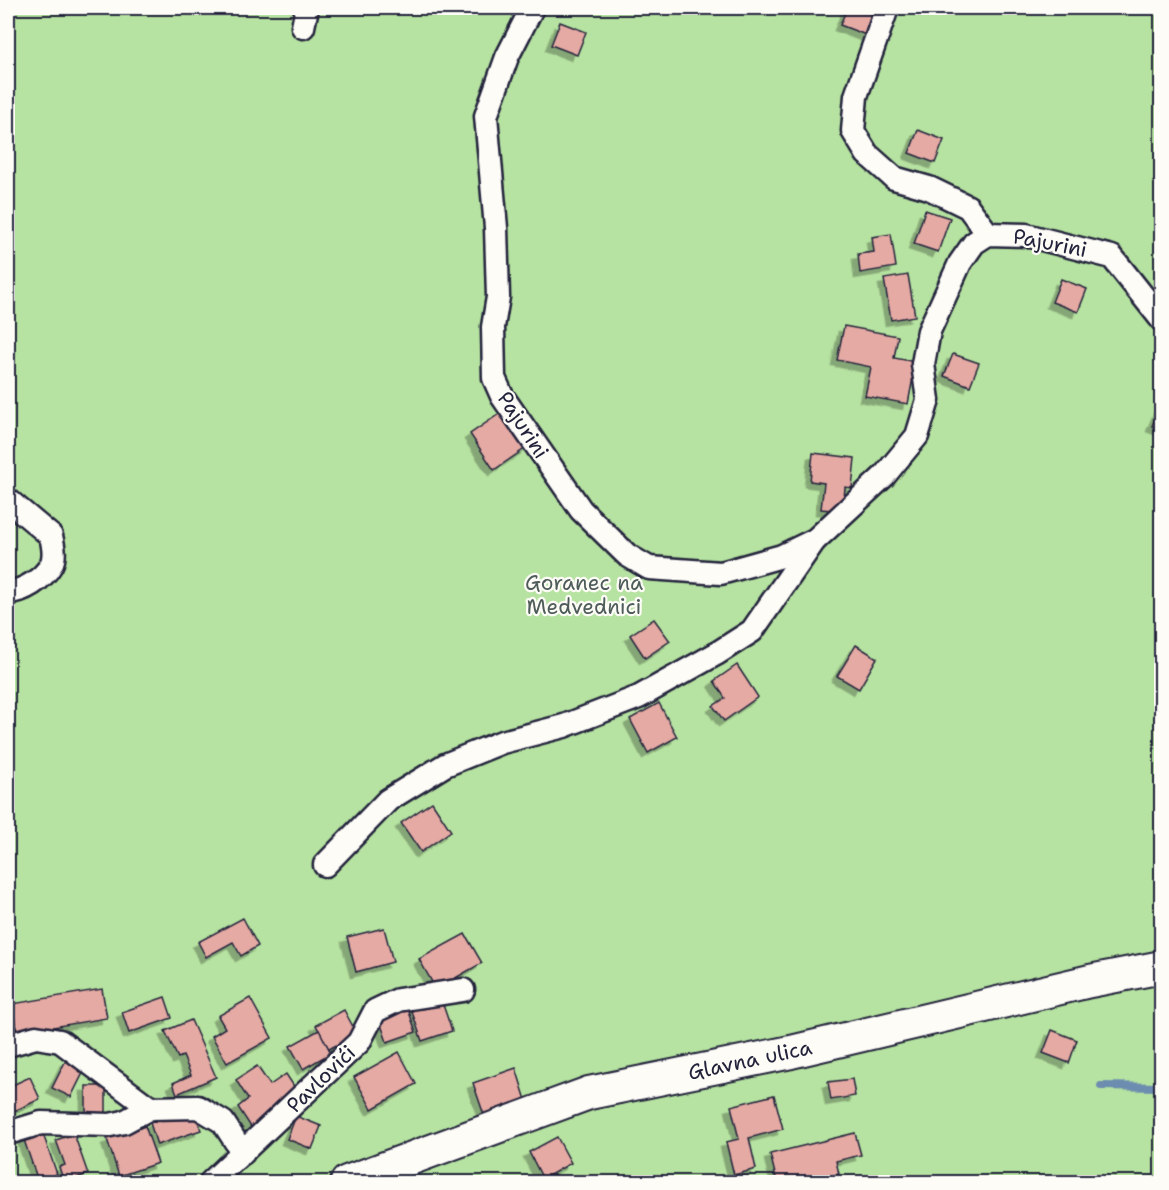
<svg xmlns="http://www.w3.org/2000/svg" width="1169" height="1190" font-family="'Shantell Sans',sans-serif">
<defs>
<filter id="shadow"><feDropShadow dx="-5.5" dy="5.5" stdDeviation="0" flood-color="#0004"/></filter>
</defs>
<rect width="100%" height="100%" fill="#fdfcf7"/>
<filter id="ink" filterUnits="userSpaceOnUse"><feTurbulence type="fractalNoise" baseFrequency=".0167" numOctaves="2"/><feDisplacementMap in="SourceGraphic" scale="12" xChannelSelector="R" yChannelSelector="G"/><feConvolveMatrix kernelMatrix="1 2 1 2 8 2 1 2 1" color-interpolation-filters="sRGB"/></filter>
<g filter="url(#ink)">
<rect fill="#b6e3a1" stroke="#6c826e" stroke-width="1.5" x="8" y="8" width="1153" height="1174"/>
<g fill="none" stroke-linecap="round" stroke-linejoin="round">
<polyline stroke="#6c8daf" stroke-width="8" points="1101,1086 1162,1087"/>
</g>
<g fill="#e5aaa3" stroke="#22223b" stroke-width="1.5" filter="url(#shadow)">
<polygon points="847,8 863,8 875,12 866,35 840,25"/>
<polygon points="560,22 586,32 577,55 551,45"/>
<polygon points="918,130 944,140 935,163 909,153"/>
<polygon points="925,210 950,218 938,252 914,244"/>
<polygon points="891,234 896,267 860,273 858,254 874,252 872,237"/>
<polygon points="908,275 915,316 891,320 884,279"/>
<polygon points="1061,279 1087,289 1078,312 1052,302"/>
<polygon points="844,326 898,336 894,358 916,362 908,404 865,396 871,367 837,360"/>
<polygon points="953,354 979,363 970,386 944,376"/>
<polygon points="1161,404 1162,404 1162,430 1152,426"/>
<polygon points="502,412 526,448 494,470 470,434"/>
<polygon points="813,453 855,458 852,488 845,487 843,511 821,509 824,483 810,481"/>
<polygon points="654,619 670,641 645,658 630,635"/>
<polygon points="856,645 877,658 859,689 837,676"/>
<polygon points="737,665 758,697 724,721 713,706 725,698 714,681"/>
<polygon points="659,703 677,737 648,753 630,719"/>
<polygon points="432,802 451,831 421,852 401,823"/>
<polygon points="243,918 258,946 241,956 233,942 206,957 198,942"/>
<polygon points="384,928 393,962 356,972 347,937"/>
<polygon points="465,934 482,963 436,989 419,959"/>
<polygon points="102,989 107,1018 17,1033 12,1004"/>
<polygon points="440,996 452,1031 422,1041 410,1006"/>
<polygon points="165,997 172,1018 129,1033 122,1012"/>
<polygon points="250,998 272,1038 227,1063 212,1036 225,1028 218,1016"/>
<polygon points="406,1003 416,1032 387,1042 377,1013"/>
<polygon points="344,1010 357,1034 329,1049 316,1025"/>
<polygon points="191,1020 216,1077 177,1094 173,1083 191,1075 183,1056 178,1058 165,1031"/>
<polygon points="319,1030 331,1053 303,1069 290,1046"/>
<polygon points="1052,1030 1077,1040 1069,1063 1043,1053"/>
<polygon points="399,1052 416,1084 372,1109 354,1077"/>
<polygon points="66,1060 85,1069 71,1097 52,1088"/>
<polygon points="257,1066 270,1085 286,1074 299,1094 251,1127 238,1107 248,1099 236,1080"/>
<polygon points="516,1068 526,1100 484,1115 473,1083"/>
<polygon points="30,1077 40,1099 8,1114 8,1087"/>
<polygon points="852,1079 855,1096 831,1100 828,1082"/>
<rect x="86" y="1086" width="20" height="32"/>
<polygon points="774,1095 783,1129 749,1138 756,1169 734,1175 726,1142 739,1139 731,1106"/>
<polygon points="193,1108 201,1130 157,1145 150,1123"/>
<polygon points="296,1116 321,1126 312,1149 287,1139"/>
<polygon points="145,1126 158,1163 119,1176 107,1139"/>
<polygon points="42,1131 57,1174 38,1181 23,1137"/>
<polygon points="855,1133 861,1155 836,1161 839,1174 806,1182 777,1182 770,1154"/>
<polygon points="74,1134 88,1174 64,1182 59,1167 65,1165 56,1140"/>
<polygon points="557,1137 571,1163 543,1179 529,1152"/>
</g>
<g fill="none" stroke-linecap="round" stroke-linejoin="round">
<g stroke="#22223b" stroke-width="27">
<g id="street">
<polyline points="532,8 507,57 486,116 496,228 498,297 493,327 494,378 502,396 581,510 627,555 649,568 721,573 782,556 815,540 884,476 917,436 928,400 923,364 929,331 960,263 974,243 988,234 1026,235 1112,257 1162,320"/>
<polyline points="887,8 856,96 853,131 867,154 894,178 929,188 968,207 988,234"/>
<polyline points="303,27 307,8"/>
<path d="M8,500L51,536C53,545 56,556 51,565C43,579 23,592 8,592"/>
<polyline points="325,865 388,800 445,765 502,742 564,726 639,697 716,654 752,631 814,541"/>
<polyline points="8,1045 36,1037 60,1041 150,1108 198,1107 223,1122 243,1153"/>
<polyline points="8,1133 41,1123 110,1125 124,1122 150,1108"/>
<polyline points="211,1182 359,1042 375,1011 398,1000 463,990"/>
</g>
</g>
<g stroke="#22223b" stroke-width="36">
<polyline id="secondary" points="347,1182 589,1093 791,1052 1090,981 1162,967"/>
</g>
<use href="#street" stroke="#fdfcf7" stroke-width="22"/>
<use href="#secondary" stroke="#fdfcf7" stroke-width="32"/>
</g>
</g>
<g text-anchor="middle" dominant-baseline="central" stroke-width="4.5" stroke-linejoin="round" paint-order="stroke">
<g font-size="21" fill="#22223b" stroke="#fdfcf7">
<text transform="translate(1050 243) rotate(11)">Pajurini</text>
<text transform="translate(523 425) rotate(57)">Pajurini</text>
<text transform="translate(750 1060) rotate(-12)">Glavna ulica</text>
<text transform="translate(321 1079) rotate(-44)">Pavlovići</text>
</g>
<g font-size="21" fill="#4e5c5a" stroke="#fdfcf7">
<text x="584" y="583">Goranec na<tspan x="584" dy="24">Medvednici</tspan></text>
</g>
</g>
<rect width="1169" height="1190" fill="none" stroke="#fdfcf7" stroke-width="30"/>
<rect x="15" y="15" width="1139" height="1160" fill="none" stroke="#22223b" stroke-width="2" filter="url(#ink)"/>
</svg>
